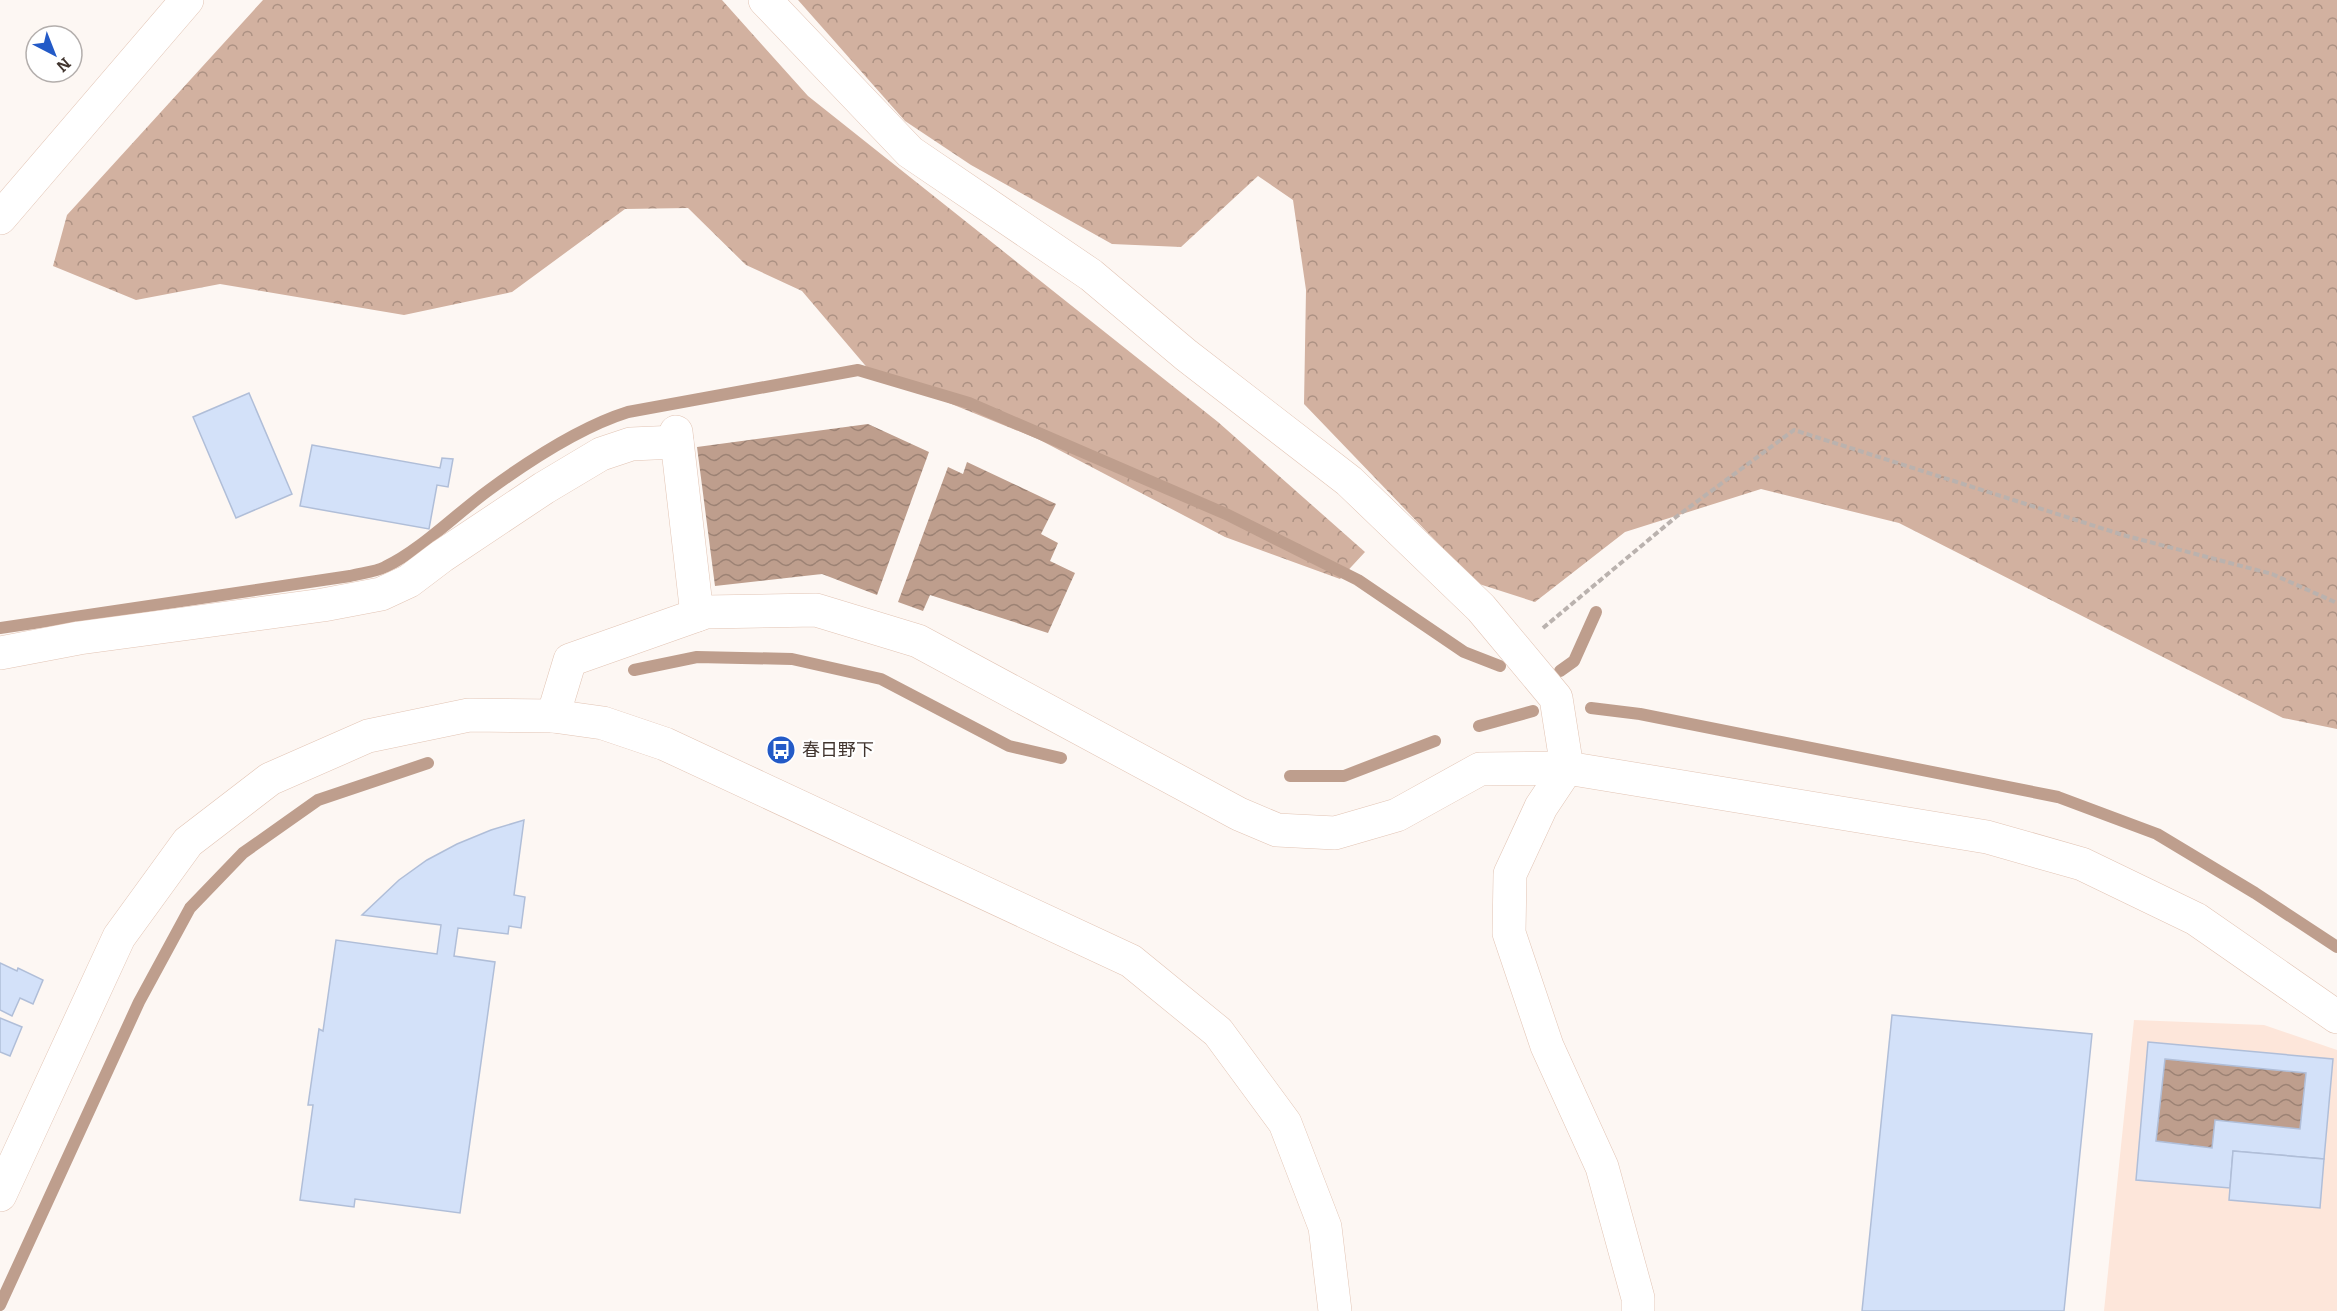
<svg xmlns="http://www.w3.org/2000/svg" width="2337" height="1311" font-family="Bitter,'Noto Sans JP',serif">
<defs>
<pattern id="forest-crowns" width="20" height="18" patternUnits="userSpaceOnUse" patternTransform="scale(1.5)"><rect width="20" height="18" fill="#d2b1a0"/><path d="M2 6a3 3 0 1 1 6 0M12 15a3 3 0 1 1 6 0" fill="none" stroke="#ac9183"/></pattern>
<pattern id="water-waves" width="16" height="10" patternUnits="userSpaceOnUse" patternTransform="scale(1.5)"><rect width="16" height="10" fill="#be9e8d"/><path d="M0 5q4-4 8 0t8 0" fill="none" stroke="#9c8274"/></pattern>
</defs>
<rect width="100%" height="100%" fill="#fdf7f3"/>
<polygon fill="#fde6da" points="2134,1020 2264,1025 2337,1050 2337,1311 2104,1311"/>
<g fill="url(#forest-crowns)">
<polygon points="263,0 722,0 808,96 1218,422 1365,552 1340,579 1225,537 1038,439 870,371 802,291 746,265 688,208 625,209 512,292 404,315 220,284 136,300 53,266 67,215"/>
<polygon points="798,0 2337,0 2337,729 2283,718 1899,523 1761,489 1625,532 1535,602 1476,583 1304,404 1306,290 1293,200 1258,176 1181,247 1112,244 971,165 905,121"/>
</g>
<g fill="url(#water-waves)">
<polygon points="868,424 929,452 877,595 822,574 715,586 697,447"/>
<polygon points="967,462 1056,504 1041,534 1058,543 1050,561 1075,573 1048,633 930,595 923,611 898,602 948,467 963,474"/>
<polygon points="2165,1059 2306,1073 2300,1129 2215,1120 2212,1148 2156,1141"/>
</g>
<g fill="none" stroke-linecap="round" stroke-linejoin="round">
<g stroke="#be9e8d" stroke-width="12">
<path d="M0,628L350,576C361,573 375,572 385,567C421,550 456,514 489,490C530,460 580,427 628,412L858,370L969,403L1226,514L1358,580L1464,652L1500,666"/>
<polyline points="634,670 697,657 792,659 881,679 1009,746 1061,758"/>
<polyline points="1560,671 1574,661 1596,612"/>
<polyline points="1591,708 1640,714 2058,797 2157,834 2255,893 2337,947"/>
<polyline points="1479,726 1533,711"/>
<polyline points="1290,776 1344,776 1435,741"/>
<polyline points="0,1305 139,1002 190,908 243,853 318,800 428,763"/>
</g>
</g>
<g fill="#d3e1f9" stroke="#b0bed8" stroke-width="1.5" fill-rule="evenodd">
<polygon points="249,393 292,494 236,518 193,417"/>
<polygon points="312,445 440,468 442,458 453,459 448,487 437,485 429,529 300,506"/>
<polygon points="524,820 514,895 525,897 521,928 509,926 508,934 458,928 454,956 495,962 460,1213 355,1199 354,1207 300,1200 313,1105 308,1105 319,1029 323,1031 336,940 437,954 441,925 362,915 399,880 427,860 457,844 491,830"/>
<polygon points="0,963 17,971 18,968 43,980 33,1004 20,998 12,1016 0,1010"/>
<polygon points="1892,1015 2092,1034 2064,1311 1862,1311"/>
<polygon points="0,1018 22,1027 10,1056 0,1052"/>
<path d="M2148,1042L2333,1059L2324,1159L2233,1151L2230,1188L2136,1180ZM2165,1059L2306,1073L2300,1129L2215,1120L2212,1148L2156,1141Z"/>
<polygon points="2233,1151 2324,1159 2320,1208 2229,1200"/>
</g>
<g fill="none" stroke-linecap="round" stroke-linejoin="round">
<g stroke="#e2c4b4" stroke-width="34">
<g id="minor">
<polyline points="765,0 910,152 1091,275 1186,355 1349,481 1481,608 1556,698 1567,768 1987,837 2082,864 2196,919 2337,1017"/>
<polyline points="0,218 187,0"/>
<polyline points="676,432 697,615"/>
<polyline points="0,653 79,638 323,605 381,594 409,581 442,556 544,488 601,454 631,444 677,442"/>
<polyline points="553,716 570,660 706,612 816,610 918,641 1239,814 1277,830 1335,833 1397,815 1480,769 1567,768 1541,807 1510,874 1509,933 1547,1046 1602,1167 1638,1298 1638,1311"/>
<polyline points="0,1195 119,937 188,842 270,779 368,736 469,715 553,716 603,723 665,744 1131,961 1218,1032 1285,1123 1325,1227 1335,1311"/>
</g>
</g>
<polyline stroke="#bab2ae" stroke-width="4" stroke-dasharray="6 3" stroke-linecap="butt" points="1543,628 1676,517 1794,430 2123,535 2272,574 2337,603"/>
<use href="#minor" stroke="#fff" stroke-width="33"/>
</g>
<defs>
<g id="bus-disc" transform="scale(1.5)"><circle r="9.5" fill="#235ac7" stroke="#fff"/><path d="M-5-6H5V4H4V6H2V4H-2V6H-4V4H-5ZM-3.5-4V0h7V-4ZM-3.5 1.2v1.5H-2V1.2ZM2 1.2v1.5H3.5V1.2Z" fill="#fff"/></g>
</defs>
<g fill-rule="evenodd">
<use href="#bus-disc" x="781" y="750"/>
</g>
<g text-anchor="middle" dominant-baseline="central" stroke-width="4.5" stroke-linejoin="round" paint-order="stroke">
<g font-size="18" fill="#41352f" stroke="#fff" text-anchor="start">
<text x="802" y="750">春日野下</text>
</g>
</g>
<g transform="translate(54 54) rotate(138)"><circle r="28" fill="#ffffff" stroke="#b3aeac" stroke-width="1.5"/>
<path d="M0-4.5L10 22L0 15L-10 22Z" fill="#235ac7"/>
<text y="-9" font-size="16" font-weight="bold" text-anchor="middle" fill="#41352f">N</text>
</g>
</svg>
